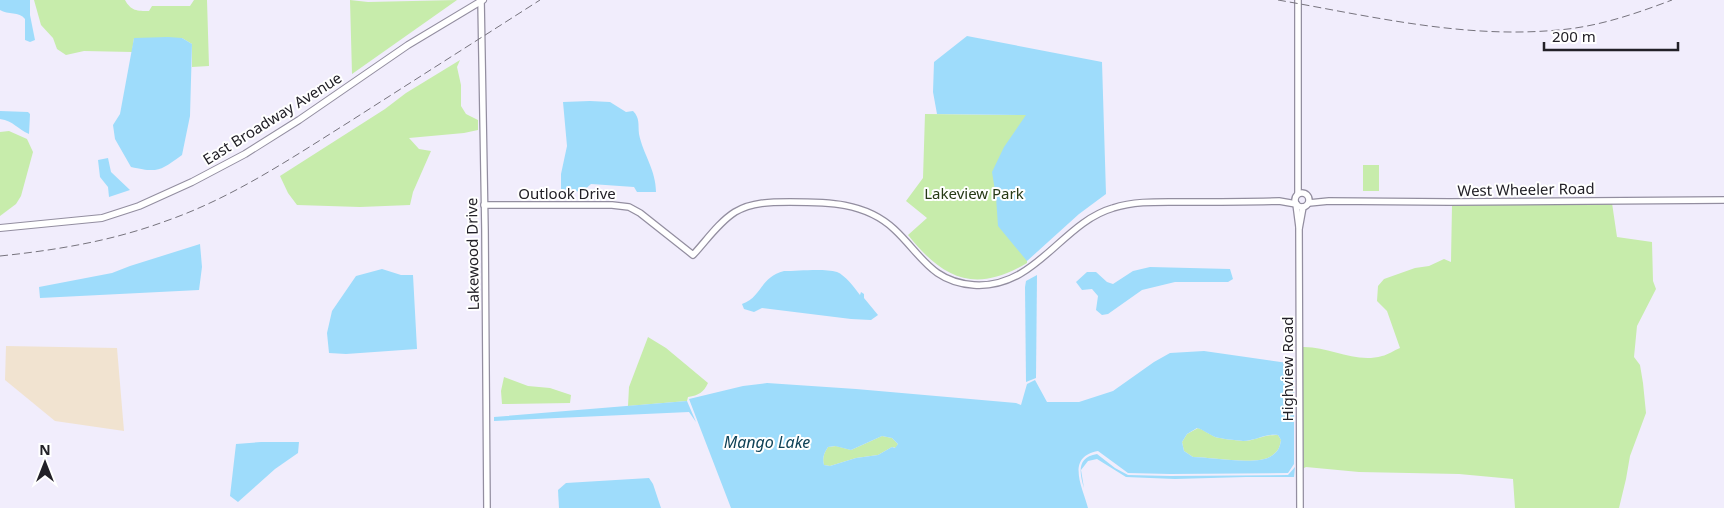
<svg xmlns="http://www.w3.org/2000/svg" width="1724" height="508" font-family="'Noto Sans',sans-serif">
<rect width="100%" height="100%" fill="#f1edfc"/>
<polygon fill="#f1e3d0" points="6,346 117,348 124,431 55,421 5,380"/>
<g fill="#c7ecab">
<path d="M34,0H125C131,11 137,11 149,11L152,6H190L194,0H207L209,66L192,67V44L182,38H134L132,52L84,51L66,55L57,49L53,38L41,25Z"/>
<polygon points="350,0 368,2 457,0 352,74"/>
<polygon points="460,60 457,67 461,85 461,106 466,114 478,120 478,130 464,133 409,138 419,149 431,151 413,192 410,205 360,207 297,205 288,193 280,176 385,109 406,93"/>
<path d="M925,114L1026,115L1027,263C975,294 943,279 908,235L927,218L906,201L923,178Z"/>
<polygon points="9,131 27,139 33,152 21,196 16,204 0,216 0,132"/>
<rect x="1363" y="165" width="16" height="26"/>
<path d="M1612,203L1617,237L1652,242L1653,281L1656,289L1637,326L1634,357L1640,365L1643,383L1646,413L1630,456L1626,479L1619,508H1515L1513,479L1459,474L1359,472L1306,467L1302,469V347C1329,346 1355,364 1382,356C1388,355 1394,350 1400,348L1387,311L1377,301L1378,286L1384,279L1415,268L1429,266L1444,259L1451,262L1452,205Z"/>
<path d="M648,337L666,348L708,383C703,393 699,395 688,397L687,401L628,406L629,387Z"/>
<polygon points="504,377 528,386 550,388 571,395 570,403 502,404 501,391"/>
<path d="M1198,428C1204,430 1209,434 1215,437C1223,439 1234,440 1243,441C1255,441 1266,434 1278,435L1281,440C1280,446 1279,450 1274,454C1261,467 1212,457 1193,457L1184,451L1182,442L1187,434Z"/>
<path d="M882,436L892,438L898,444L896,448L892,447L878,455L856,458L830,466L824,465C822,458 824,453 828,447L836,446L851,450Z"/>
</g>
<g fill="#9edcfb" fill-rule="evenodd">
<path d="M0,0H30V15L35,40L30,42L25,40V19C19,11 8,15 0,10Z"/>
<polygon points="967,36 1102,62 1106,194 1079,214 1027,261 998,226 996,197 992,172 1004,147 1026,115 937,114 933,92 934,62"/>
<path d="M168,37L182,38L192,44L190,116L182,155C160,171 158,173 131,167L115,139L113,125L120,114L134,38Z"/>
<path d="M590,101L610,102L626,112L633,111C640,118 638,124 639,134C643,154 656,170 656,192H637L634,187L591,184L582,192L561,189V174L567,146L563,102Z"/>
<path d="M0,111L28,112L30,114L29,134C17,129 14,121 0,119Z"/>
<polygon points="108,158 111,172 130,190 109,197 108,187 100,177 98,160"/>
<polygon points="200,244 202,267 199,290 40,298 39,287 112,273 130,266"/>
<polygon points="1150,267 1230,269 1233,279 1228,282 1175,282 1142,290 1108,314 1102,315 1096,310 1098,296 1092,289 1082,290 1076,282 1087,272 1096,272 1107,282 1113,284 1133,271"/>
<polygon points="382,269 401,275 413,275 417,349 346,354 329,353 327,333 332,311 356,276"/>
<path d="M784,271C798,271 824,268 837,272C845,275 855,288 860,295L861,292L864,294V298L878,315L871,320L851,319L762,308L754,312L744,309L742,304C762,297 760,277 784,271Z"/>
<polygon points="1037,275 1036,378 1026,382 1025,287 1026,281"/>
<path d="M1204,351L1288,363L1294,368V464L1288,473L1170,474L1128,473L1098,451C1065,457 1083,488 1088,508H731L689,399L743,386L767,383L856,389L1016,403L1021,405L1027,384L1035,380L1047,402H1079L1113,391L1154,362L1170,353ZM1197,428C1204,430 1208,434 1215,437C1223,439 1234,440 1243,441C1255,441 1266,433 1278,435L1281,440C1280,446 1279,450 1274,454C1261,467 1212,457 1193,457L1184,451L1182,442L1187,434ZM882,436L892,438L898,444L895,448L892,447L878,455L856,458L830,466L824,465C822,458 824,453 828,447L835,446L851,450Z"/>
<polygon points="687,401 696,422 689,412 494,421 494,417"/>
<polygon points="261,442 299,442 298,453 275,469 238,502 230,496 236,444"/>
<path d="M1097,454L1115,468L1128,475L1170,476L1288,475L1295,467L1294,477H1246L1175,479L1126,477L1097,459L1088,461L1081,470L1084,488C1079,472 1077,457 1097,454Z"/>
<polygon points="649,478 653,484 661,508 559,508 558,490 566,483"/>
</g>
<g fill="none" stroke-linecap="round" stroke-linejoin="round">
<g stroke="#938ea0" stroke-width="8">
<g id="tertiary">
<polyline points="481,0 485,230 487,508"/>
<circle cx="1302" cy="200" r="7"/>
<polyline points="1298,193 1298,0"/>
<polyline points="1309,203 1329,201 1449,202 1724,200"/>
<polyline points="1296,204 1299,227"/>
<path d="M484,205H612L629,207L640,213L693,255C706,241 719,222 735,212C752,202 771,202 790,202C827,202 865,202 894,229C921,254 931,282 974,285C1036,289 1061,223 1113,208C1135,201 1158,202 1181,202C1213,202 1246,202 1279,201L1296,204"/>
<polyline points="1300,508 1299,229 1303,207"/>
</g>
</g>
<g stroke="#938ea0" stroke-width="8">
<polyline id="secondary" points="0,228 102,218 139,206 192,182 245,154 299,120 408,45 483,0"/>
</g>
<use href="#tertiary" stroke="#fff" stroke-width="5.5"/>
<use href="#secondary" stroke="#fff" stroke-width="6"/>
<g stroke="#76737d" stroke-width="1" stroke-dasharray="8 4" stroke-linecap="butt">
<path d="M1278,0C1370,16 1464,39 1558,30C1597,27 1635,14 1672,0"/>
<path d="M0,256C57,250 112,241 166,221C232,198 290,159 349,122C413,81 476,41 540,0"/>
</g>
</g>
<g text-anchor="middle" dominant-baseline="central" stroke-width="4" stroke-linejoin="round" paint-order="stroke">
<g font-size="15" fill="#222027" stroke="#fff">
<text transform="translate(272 118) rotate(-32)">East Broadway Avenue</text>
<text transform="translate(1526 189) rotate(-1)">West Wheeler Road</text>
<text x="567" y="193">Outlook Drive</text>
<text transform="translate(472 254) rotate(-91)">Lakewood Drive</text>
<text transform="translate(1287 369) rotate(-90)">Highview Road</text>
</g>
<g font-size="15" fill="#273a16" stroke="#fff">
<text x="974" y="193">Lakeview Park</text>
</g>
<g font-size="16" font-style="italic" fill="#0f4257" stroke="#fff">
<text x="767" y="442">Mango Lake</text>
</g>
</g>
<g transform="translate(45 463)" stroke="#ffffff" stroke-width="4" paint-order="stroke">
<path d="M0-4L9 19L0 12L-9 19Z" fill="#222027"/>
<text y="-8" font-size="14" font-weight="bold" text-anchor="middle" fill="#222027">N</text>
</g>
<path d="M1544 42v8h134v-8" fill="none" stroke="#222027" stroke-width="2.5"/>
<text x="1552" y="42" font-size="15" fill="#222027" stroke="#ffffff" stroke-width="4" paint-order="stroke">200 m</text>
</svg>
